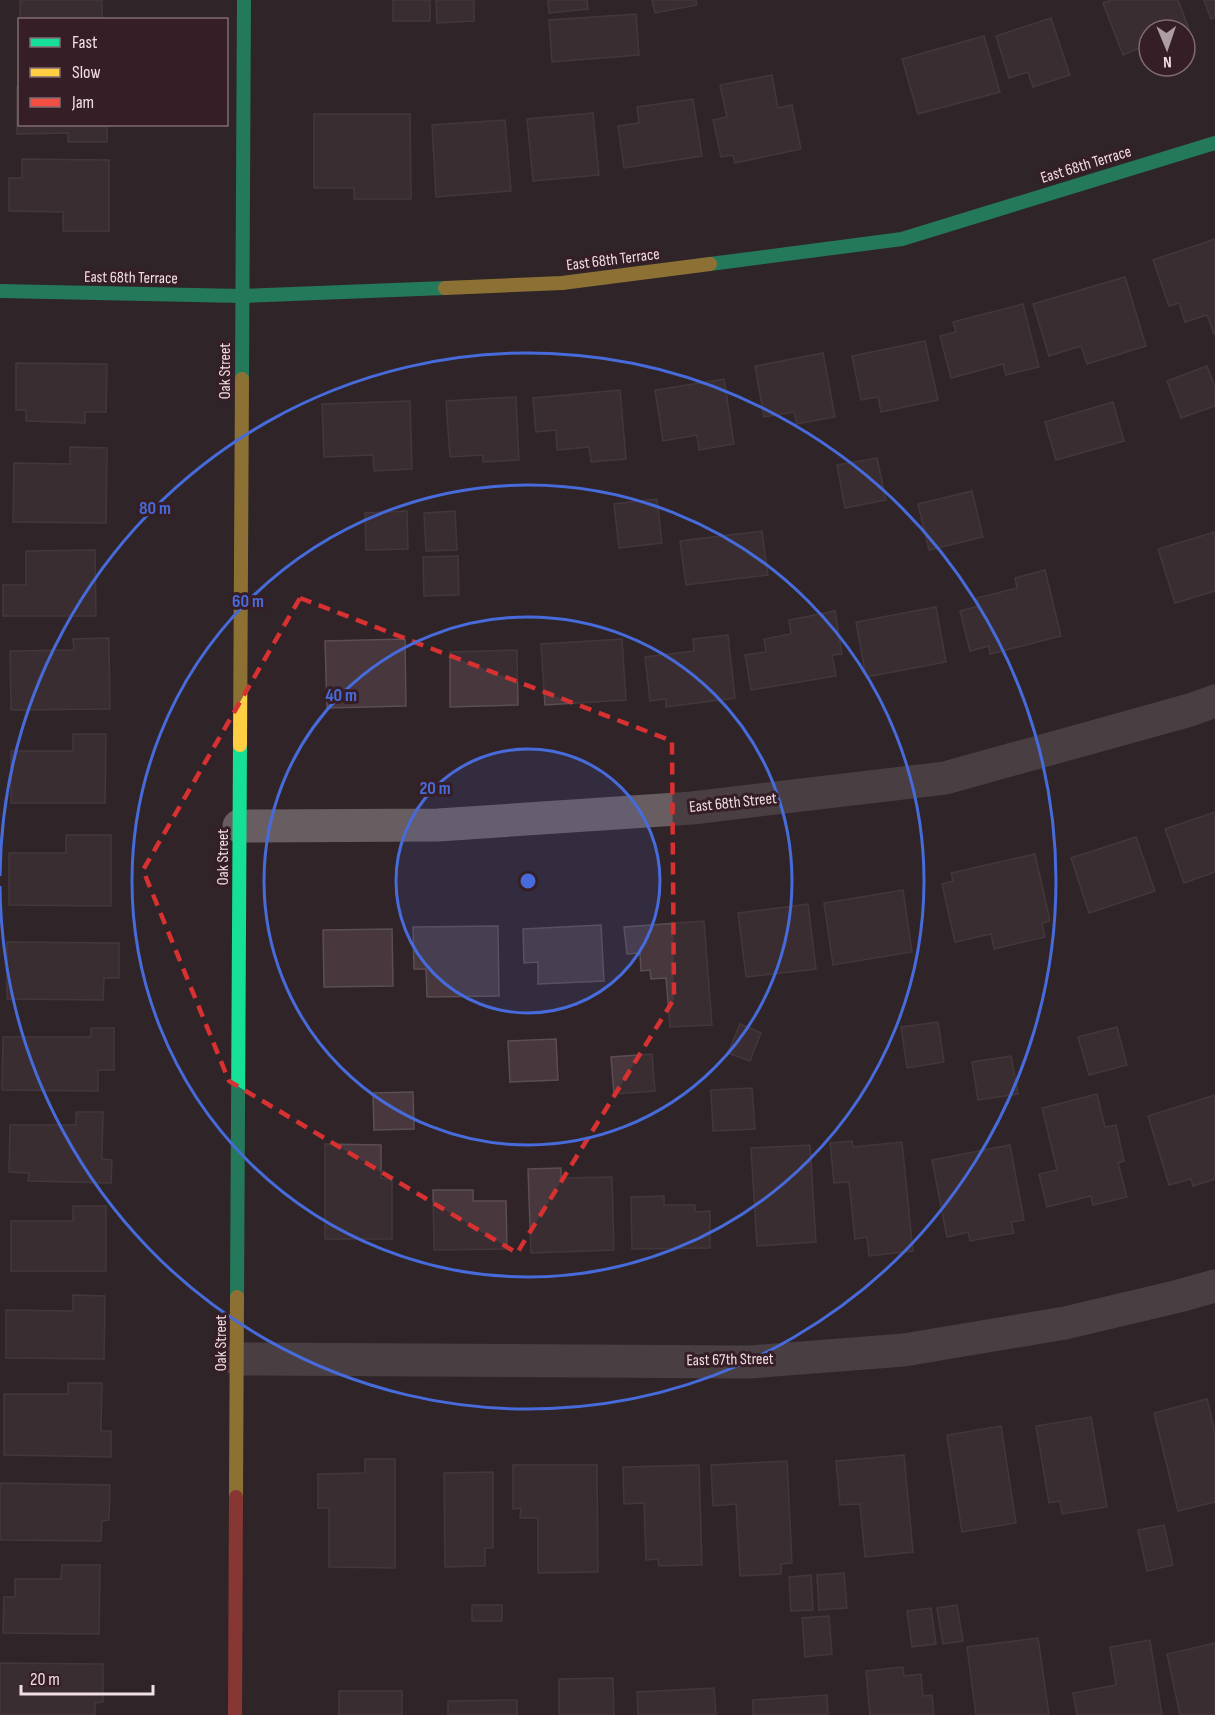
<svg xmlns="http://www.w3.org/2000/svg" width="1215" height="1715" font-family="'Sofia Sans Condensed',sans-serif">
<rect width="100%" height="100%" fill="#302428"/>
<g fill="#48383e" stroke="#5a4e52" stroke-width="1.5">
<rect x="20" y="0" width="82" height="20"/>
<rect x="393" y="0" width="37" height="21"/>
<polygon points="436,0 474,0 474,21 437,23"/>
<polygon points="548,0 587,0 588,9 549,13"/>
<polygon points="652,0 696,0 697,5 655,13"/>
<polygon points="1111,0 1178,0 1189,29 1185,30 1149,30 1149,44 1123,55 1103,3"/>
<polygon points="1204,0 1215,0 1215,17 1211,19"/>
<polygon points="636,14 639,55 552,62 549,20"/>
<polygon points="1051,18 1070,75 1033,87 1028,72 1009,78 996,36"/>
<polygon points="984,36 1000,92 918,114 902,59"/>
<polygon points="772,75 778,108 792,105 801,149 735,163 733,155 721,157 713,120 727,117 720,85"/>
<polygon points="17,87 20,87 20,124 107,124 107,142 68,142 68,133 17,134"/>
<polygon points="693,99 702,156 624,168 618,126 639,123 637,107"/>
<polygon points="593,113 599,175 533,181 527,119"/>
<polygon points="314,114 410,114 411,199 354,199 354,188 314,188"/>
<polygon points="505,120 511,191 436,197 432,125"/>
<polygon points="22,159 109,160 109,231 63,231 63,212 9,211 9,178 22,178"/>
<polygon points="1215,239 1215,334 1214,334 1207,315 1185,322 1179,303 1169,306 1153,260"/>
<polygon points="1125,277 1146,346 1087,364 1081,346 1049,356 1033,304"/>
<polygon points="1023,304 1039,367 1006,375 1003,364 951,378 940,336 956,332 953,322"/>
<polygon points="925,341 938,400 881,412 878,397 861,400 852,356"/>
<polygon points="823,353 835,417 797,424 794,412 764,417 755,366"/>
<polygon points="16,363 107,364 106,412 85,412 85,423 26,421 26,410 16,410"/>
<polygon points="1207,366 1215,387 1215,406 1181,418 1167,381"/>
<polygon points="724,379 734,444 699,450 697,435 663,441 655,390"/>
<polygon points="620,390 626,459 591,462 589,447 557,450 556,430 536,432 533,398"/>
<polygon points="516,397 519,460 483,462 483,455 450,457 446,401"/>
<polygon points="410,401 412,469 374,471 373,455 324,457 322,404"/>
<polygon points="1113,402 1124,441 1056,460 1045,422"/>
<polygon points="70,447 107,448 106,523 13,522 14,463 70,464"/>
<polygon points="877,458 886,500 845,508 837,465"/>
<polygon points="972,491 983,537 929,550 918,504"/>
<polygon points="657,499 662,543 619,548 614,504"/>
<polygon points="407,511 408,549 366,550 365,513"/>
<polygon points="455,511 457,550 426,551 424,513"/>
<polygon points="762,531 768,575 686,585 680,541"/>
<polygon points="1215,532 1215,591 1175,603 1158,549"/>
<polygon points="95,550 96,616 3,616 3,585 26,585 26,551"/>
<polygon points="458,556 459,595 424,596 423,557"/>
<polygon points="1045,570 1061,636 990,654 989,646 970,651 960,611 979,606 977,598 1017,588 1015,578"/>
<polygon points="936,607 946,662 866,677 856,622"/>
<polygon points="835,611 842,654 832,655 836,676 751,690 745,655 766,652 764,639 791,634 789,620"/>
<polygon points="728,635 735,698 666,707 666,699 650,701 645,657 694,651 693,639"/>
<polygon points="109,638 110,709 11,710 10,651 74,650 73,639"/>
<polygon points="405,639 406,706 327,708 325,641"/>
<polygon points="622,639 626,700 545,705 541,644"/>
<polygon points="517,650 518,705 450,707 450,652"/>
<polygon points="73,734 106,734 105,803 11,803 11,751 73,751"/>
<polygon points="1215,812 1215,872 1184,883 1165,829"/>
<polygon points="66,835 111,835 111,906 9,905 9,853 66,853"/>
<polygon points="1136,837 1155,891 1089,913 1071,858"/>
<polygon points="1035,854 1050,921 1042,923 1045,937 994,949 991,934 955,942 942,884 953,881 951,873"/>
<polygon points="903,890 912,952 833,965 824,903"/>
<polygon points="808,904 816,969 746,977 738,913"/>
<polygon points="704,921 712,1025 670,1027 666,978 651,979 650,970 641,971 640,953 627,954 624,927"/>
<polygon points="601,925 604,981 538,984 538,962 524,963 523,929"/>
<polygon points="498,926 499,996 427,997 426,969 414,969 413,927"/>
<polygon points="392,929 393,986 324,987 323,930"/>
<polygon points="7,942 119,943 119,978 104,978 103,1000 7,999"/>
<polygon points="938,1022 944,1062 907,1068 901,1027"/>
<polygon points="740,1024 761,1033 750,1061 728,1053"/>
<polygon points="1117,1027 1127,1065 1089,1075 1078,1037"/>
<polygon points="91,1028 114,1028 114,1070 98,1070 98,1091 2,1090 3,1037 91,1037"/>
<polygon points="556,1039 558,1080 510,1082 508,1041"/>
<polygon points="652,1054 655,1091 614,1094 611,1057"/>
<polygon points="1011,1056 1018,1094 978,1100 972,1062"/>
<polygon points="752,1088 755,1129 713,1131 711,1090"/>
<polygon points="413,1092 414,1129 374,1130 373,1093"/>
<polygon points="1097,1094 1105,1127 1116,1125 1124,1161 1118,1163 1127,1197 1093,1205 1091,1196 1047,1207 1039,1174 1057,1170 1042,1108"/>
<polygon points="1215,1095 1215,1179 1193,1186 1191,1179 1169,1185 1148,1116"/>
<polygon points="76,1112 103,1112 102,1159 112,1160 111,1183 28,1181 29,1173 9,1172 10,1125 76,1125"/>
<polygon points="852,1141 853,1147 902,1142 913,1251 869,1256 867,1237 855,1239 849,1182 834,1183 830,1143"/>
<polygon points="325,1144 381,1145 381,1178 392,1179 392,1239 325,1239"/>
<polygon points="810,1145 816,1242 757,1246 751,1148"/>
<polygon points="1010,1145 1024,1220 1011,1222 1014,1233 970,1241 968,1232 947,1237 932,1160"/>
<polygon points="561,1168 561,1178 612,1177 614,1250 531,1253 528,1169"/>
<polygon points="433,1190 473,1190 473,1201 506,1201 507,1249 434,1250"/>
<polygon points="664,1196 664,1205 695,1205 695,1212 710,1211 710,1248 632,1249 631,1197"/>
<polygon points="73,1206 106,1206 106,1271 11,1271 11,1221 73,1221"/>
<polygon points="73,1295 105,1296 104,1359 6,1358 6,1310 73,1311"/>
<polygon points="68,1383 102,1383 101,1431 111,1431 111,1457 4,1455 4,1394 68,1394"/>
<polygon points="1207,1399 1215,1432 1215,1502 1178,1511 1154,1413"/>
<polygon points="1091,1417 1107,1507 1062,1514 1060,1501 1049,1503 1036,1426"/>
<polygon points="1001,1426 1016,1523 962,1532 947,1435"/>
<polygon points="904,1455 913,1552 865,1557 860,1504 840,1505 836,1461"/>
<polygon points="365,1459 395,1459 395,1568 329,1567 329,1508 318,1508 318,1474 365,1473"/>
<polygon points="787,1461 792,1563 781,1564 781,1574 740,1576 736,1504 713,1506 711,1465"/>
<polygon points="513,1465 597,1465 598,1572 538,1573 538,1518 520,1518 521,1508 513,1509"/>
<polygon points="699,1465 702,1565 659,1566 658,1559 646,1560 644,1503 624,1504 623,1467"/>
<polygon points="493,1472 493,1548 485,1548 485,1566 445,1567 444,1473"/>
<polygon points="0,1483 110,1485 109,1520 102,1521 101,1541 0,1540"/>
<polygon points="1164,1525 1173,1565 1147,1571 1138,1530"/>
<polygon points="62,1565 100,1565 99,1634 3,1633 4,1597 15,1597 15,1579 61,1579"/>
<polygon points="844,1573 847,1608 819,1610 817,1575"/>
<polygon points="811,1575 813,1610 791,1611 789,1577"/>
<rect x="472" y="1605" width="30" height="16"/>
<polygon points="957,1605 963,1641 943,1644 937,1608"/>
<polygon points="931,1608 936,1644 912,1647 907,1611"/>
<polygon points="829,1616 832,1654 805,1657 802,1618"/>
<polygon points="1038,1638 1049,1715 976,1715 967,1647"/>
<polygon points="1150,1640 1162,1715 1077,1715 1073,1693 1116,1685 1110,1647"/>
<polygon points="1215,1643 1215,1715 1180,1715 1167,1654"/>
<polygon points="0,1663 103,1664 103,1702 95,1703 95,1715 0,1715"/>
<polygon points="903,1667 904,1676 921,1674 923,1696 932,1695 934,1715 870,1715 866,1671"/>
<polygon points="613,1678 614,1715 559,1715 559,1679"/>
<polygon points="714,1688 716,1715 638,1715 637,1692"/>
<rect x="339" y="1691" width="63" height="24"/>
<polygon points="827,1695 828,1715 753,1715 753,1700"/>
<polygon points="517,1700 517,1715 448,1715 448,1701"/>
</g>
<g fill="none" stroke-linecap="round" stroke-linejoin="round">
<g stroke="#685d60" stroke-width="33">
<polyline points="239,826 438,825 692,808 945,778 1190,710 1215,701"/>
<polyline points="237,1359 749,1362 904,1350 1065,1323 1179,1296 1215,1286"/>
</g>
<g stroke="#16e098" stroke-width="14">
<polyline points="710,264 902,239 1215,143"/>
<polyline points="0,291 242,296 445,288"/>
<polyline points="242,379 244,0"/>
<polyline points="237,1297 240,745"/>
</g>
<g stroke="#ffcf43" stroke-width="14">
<polyline points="445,288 562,283 710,264"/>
<polyline points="240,745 242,379"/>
<polyline points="236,1497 237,1297"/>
</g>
<polyline stroke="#f24e42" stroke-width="14" points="235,1715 236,1497"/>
</g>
<path d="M0 0H1215V1715H0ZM300,598L672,741L674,999L517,1253L229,1081L143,870Z" fill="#302428" fill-opacity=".55" fill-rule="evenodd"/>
<path fill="none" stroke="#d73131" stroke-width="4.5" stroke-dasharray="12 8" stroke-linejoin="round" d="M300,598L672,741L674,999L517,1253L229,1081L143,870Z"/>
<circle cx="528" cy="881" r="132" fill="#476bda" fill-opacity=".12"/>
<g fill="none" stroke="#476bda" stroke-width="3">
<circle cx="528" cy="881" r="132"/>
<circle cx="528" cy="881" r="264"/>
<circle cx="528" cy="881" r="396"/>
<path d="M0 876A528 528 0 1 1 0 886"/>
</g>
<g text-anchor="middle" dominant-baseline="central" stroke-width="6" stroke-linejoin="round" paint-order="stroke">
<g font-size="16" fill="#f1dfe4" stroke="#361e26">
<text transform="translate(1086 165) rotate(-17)">East 68th Terrace</text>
<text transform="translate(613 260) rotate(-7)">East 68th Terrace</text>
<text transform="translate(131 278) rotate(1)">East 68th Terrace</text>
<text transform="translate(225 371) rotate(-90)">Oak Street</text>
<text transform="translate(733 803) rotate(-6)">East 68th Street</text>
<text transform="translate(223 857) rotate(-90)">Oak Street</text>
<text transform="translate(221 1343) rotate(-90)">Oak Street</text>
<text transform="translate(730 1360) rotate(-1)">East 67th Street</text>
</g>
</g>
<circle cx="528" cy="881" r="9" fill="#476bda" stroke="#361e26" stroke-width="3"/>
<g font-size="18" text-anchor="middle" font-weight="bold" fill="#476bda" stroke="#361e26" stroke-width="6" stroke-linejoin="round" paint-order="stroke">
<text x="155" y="514">80 m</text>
<text x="248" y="607">60 m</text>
<text x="341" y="701">40 m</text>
<text x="435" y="794">20 m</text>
</g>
<rect x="18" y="18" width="210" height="108" fill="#361e26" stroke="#816b72" stroke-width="1.5"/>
<rect x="30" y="38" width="30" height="9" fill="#16e098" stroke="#816b72" stroke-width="1.5"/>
<text x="72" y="48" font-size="18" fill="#f1dfe4">Fast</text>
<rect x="30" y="68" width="30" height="9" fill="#ffcf43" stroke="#816b72" stroke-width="1.5"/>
<text x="72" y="78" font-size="18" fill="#f1dfe4">Slow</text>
<rect x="30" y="98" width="30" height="9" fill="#f24e42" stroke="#816b72" stroke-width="1.5"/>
<text x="72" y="108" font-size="18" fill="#f1dfe4">Jam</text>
<g transform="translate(1167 48) rotate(178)"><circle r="28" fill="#361e26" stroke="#816b72" stroke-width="1.5"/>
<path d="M0-4.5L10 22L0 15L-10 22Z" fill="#ad9ea2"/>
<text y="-9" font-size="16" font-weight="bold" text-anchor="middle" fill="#f1dfe4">N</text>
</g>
<path d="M21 1685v9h132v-9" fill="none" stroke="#f1dfe4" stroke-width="3"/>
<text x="30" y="1685" font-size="18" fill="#f1dfe4" stroke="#361e26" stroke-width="4.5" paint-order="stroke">20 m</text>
</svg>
